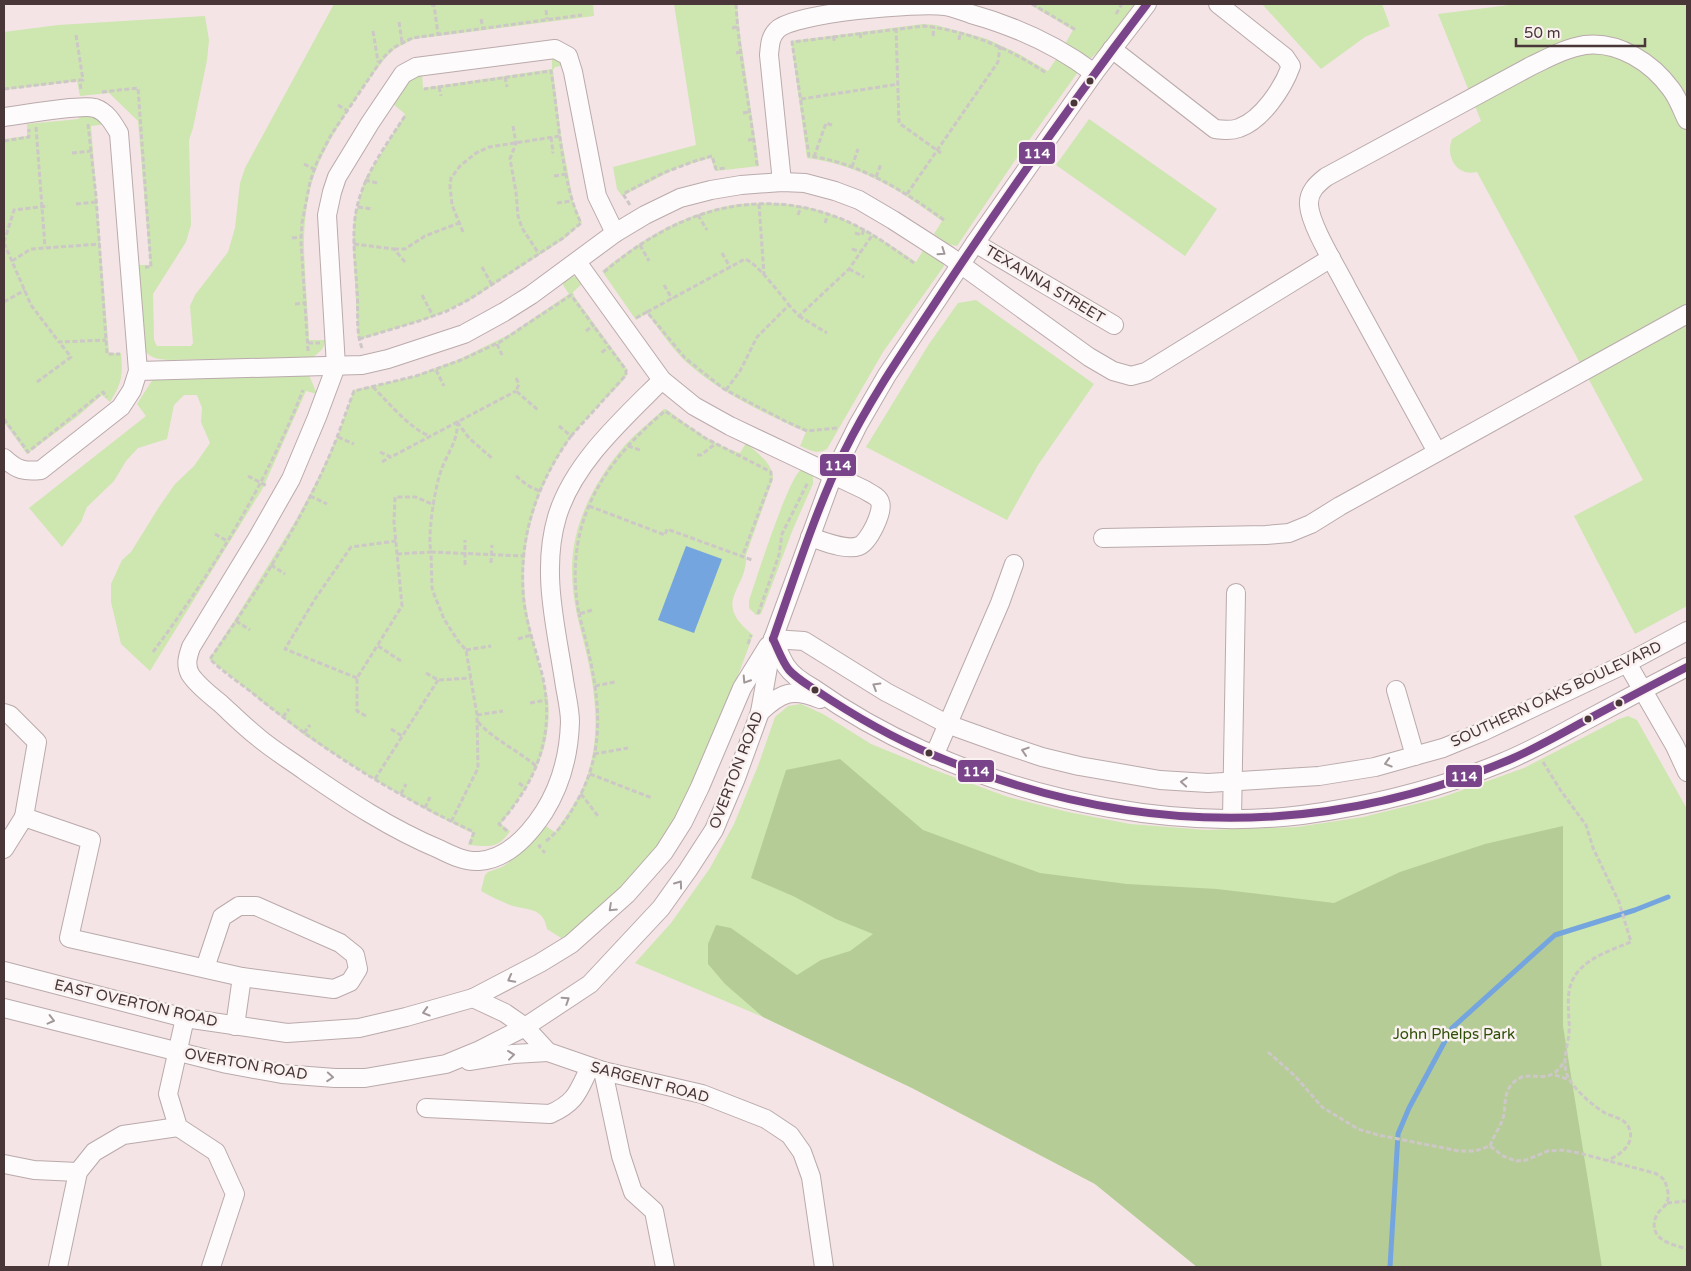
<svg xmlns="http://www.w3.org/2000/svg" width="1691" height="1271" font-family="'Varela Round',sans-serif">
<rect width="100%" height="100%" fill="#f4e4e6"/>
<g fill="#cee6b0">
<path d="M334,4H593L594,16L414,39L396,48L386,57C362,88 331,133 316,170C308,189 304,220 304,241C304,274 308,308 309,340H325C325,348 320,352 313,357L168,360C157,359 149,358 143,348L135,265H150L138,121L109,93L80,96L77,81L4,90V32L58,25L205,16L209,40L207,60L193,128L189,140L191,225L186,242L153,294L154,340L157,346H191L193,343L190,306L195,295L228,252L235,228L240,183L245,168Z"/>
<polygon points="674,4 737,4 739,27 759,166 716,171 714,168 711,158 679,167 622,196 617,189 613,167 696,145"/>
<polygon points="1029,4 1134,4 1099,51 1091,58 1084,57 1065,44 1073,30"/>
<polygon points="1262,4 1382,4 1390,26 1365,37 1321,69"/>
<path d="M1517,4H1687V606L1635,634L1574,516L1643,480L1477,172C1457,177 1445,157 1452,139L1481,121L1438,14Z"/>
<path d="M923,24L936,25L987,39L1019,54L1048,71L1057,58L1078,72L1022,150L957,246L948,244L934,234L942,221C900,190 860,165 807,158L791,41Z"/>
<path d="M552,56L567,65L555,67L553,70L561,136L568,173L573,201L582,223L564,239L470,300L433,317L358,340L353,244L354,218L364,181L405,114L393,104C400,94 408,75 422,73L423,88L552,69Z"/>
<path d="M77,111H88L107,124L91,126L109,353H121C123,377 122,382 110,402L102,395L78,416L27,454L4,422V139L27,136V124L79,119Z"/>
<polygon points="1089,119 1217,209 1185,256 1056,165"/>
<path d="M770,203C831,205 867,229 916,262L924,249L942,261L944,266L883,352L827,449C817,455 810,450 800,446L806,432C766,414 725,395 692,367C674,352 661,332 647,313L636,320L602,271C640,241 680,215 728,206C741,203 756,203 770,203Z"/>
<path d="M571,276L577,277L582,284L573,292L574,296L627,369V375C621,384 612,392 604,400C593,412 581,424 571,437C534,488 515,554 528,617C533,645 542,671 548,699C553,750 530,785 501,824L510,831C498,850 488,846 468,845L472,833L432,813L375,780L304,735L209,659L234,621L296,520L319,477L337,437L354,390L411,377L460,359L510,334L569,294L563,285V280Z"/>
<polygon points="976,300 1094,384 1038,465 1007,520 866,447 929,344 958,303"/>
<polygon points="309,375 317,394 306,391 263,488 150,671 121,644 111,602 111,584 122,560 131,552 159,507 175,484 194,466 210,443 201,422 202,408 197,395 184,395 174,405 167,439 138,448 126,461 114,481 87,507 81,522 62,547 29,508 146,416 137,404 153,379"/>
<path d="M664,409H666C689,426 713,445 740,453L746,443C757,453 773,463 773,479L746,555C748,590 710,601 753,635L697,786L653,861L580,929L561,938L547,929C543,906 527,911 510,905C500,901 490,896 481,891L485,875L488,872L502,867L515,858L544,825L555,832C565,817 576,803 583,787C604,737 595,686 582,635C574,606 569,575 574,545C580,509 601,473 625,445C637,432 651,421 664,409Z"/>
<path d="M801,470L809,471L813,475V484L793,529L761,614L756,615L749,608V601C755,582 789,476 801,470Z"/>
<polygon points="801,704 823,714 871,744 932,769 1008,797 1068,812 1130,824 1207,830 1297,827 1363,817 1440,798 1524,768 1619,719 1628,716 1637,720 1687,809 1687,1267 1197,1267 1095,1184 912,1088 763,1017 635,963 671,923 710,868 734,824 758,766 775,717 788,706"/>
</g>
<polygon fill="#b6cc96" points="840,759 923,830 1040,873 1127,884 1217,889 1334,903 1400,872 1485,844 1563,826 1563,1026 1602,1267 1197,1267 1095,1184 912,1088 763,1017 725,984 708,964 708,944 716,925 731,928 797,975 821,960 850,951 873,934 836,919 793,896 751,878 786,770"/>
<polygon fill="#75a5de" points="686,546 722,559 694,633 658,620"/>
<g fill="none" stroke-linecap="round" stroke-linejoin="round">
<polyline stroke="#75a5de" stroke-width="5" points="1390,1267 1398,1134 1409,1108 1452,1028 1555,935 1635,910 1668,897"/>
<g stroke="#baaaac" stroke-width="20">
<g id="minor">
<path d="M1112,49L1215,129C1223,130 1231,131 1239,128C1262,120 1283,88 1291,66L1285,57L1218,4"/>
<path d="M4,117C21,115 81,104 95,108C107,112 113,123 119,133L138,371L132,390L121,407L41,470C24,472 17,470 4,458"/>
<path d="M782,182L769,55C770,45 770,37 777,30C792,13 919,2 945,6C953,7 962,11 971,14C1014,26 1058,46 1094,73"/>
<path d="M615,233L597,196L573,72L568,56L555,49L416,67L403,74L370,123L337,177L332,192L327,215L336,366L317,417L291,479L258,537L191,647C188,656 185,664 190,674C197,685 210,695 220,703C233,715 245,727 259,738C273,750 290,760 305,771C347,800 391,829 439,849C451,855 465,862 479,861C508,859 529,835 544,812C561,785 569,754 570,722C570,709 566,694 564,680C556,627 541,571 557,517C573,463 623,419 662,380"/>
<polyline points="975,243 1114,325"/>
<path d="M577,262L662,380L694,406L730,426L865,490C869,493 878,496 880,502C884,511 869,542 859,546C845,551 823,541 810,537"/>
<polyline points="138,371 362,365 388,359 464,334 504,312 531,295 615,233 645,215 680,198 711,190 741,185 782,182 805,183 835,191 859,200 893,220 949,256 1089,357 1113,371 1131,376 1146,372 1331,258"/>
<path d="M1437,452C1407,397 1377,343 1347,288C1337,268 1310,225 1309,205C1308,192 1317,184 1326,177L1531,66C1548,58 1566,48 1585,45C1619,41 1652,63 1671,89C1678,98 1682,110 1687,120"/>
<polyline points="1103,538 1266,535 1289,533 1311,524 1340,506 1687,314"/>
<path d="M773,639C777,648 781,658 786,666C792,675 804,683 813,688C847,712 884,733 922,750C1034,802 1179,830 1302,815C1369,806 1438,789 1501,763C1529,752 1555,737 1581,723C1616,704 1652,685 1687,667"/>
<polyline points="773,639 804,641 886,692 947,724 1000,743 1042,757 1079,766 1160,780 1208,783 1319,776 1375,767 1443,748 1482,732 1627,663 1687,631"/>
<polyline points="1627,663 1675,746 1687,772"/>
<polyline points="1396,690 1415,756"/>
<path d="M760,712C782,692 792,688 820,699"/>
<polyline points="4,713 10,715 37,742 24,817"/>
<polyline points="934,756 1000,603 1014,564"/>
<polyline points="1232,818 1236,593"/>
<polyline points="4,849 24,817 91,840 69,938 242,977 235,1026"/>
<polyline points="205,968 222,917 239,906 256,906 340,943 355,955 358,969 350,982 334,989 242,977"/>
<polyline points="4,971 185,1018 287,1033 359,1028 406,1017 473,998 540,963 571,944 627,894 664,852 683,822 700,787 742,688 768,646"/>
<polyline points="473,998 505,1013 525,1027 548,1052 603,1071 702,1094 766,1119 790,1135 802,1152 811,1177 824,1267"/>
<polyline points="4,1008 227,1064 282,1074 335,1078 365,1078 446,1064 480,1050 525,1027 590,984 661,908 688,870 714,830 736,778 760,712 773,639 833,475 858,425 887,375 975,243 1094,73 1147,4"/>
<polyline points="185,1018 168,1094 178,1127 216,1152 235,1194 211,1267"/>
<polyline points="469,1061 513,1054 548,1052"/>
<polyline points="603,1071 621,1156 633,1192 654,1211 665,1267"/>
<path d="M426,1108L550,1114C577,1102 578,1091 590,1067"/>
<polyline points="4,1164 34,1170 78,1172"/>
<polyline points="58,1267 78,1172 94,1152 123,1135 178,1127"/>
</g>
</g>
<g stroke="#cdc7c8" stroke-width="3" stroke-dasharray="5 2.5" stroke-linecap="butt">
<path d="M736,4C739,58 751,111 757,165L755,166"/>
<polyline points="1032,4 1076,30"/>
<polyline points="431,5 434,5 438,34"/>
<polyline points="546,10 547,19"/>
<polyline points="1116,14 1122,4"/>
<polyline points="481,19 483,28"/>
<polyline points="399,22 402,42"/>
<polyline points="732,28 737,27"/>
<polyline points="896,28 899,123 941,153"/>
<polyline points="373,31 378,62"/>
<polyline points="860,33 861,39"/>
<polyline points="76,35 83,80 80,80 81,91"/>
<polyline points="833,36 835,43"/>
<polyline points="933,36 934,27"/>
<polyline points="959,40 960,34"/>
<polyline points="736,53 741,52"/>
<polyline points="505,77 507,87"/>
<polyline points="439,87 441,96"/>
<polyline points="4,89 80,80"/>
<polyline points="102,92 138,88 151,267 145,267"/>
<polyline points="801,99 899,84"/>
<polyline points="338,105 346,110"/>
<polyline points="743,113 750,112"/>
<polyline points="88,124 96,196 107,354 120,354"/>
<polyline points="513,126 516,143 510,159 516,192 518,216 522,228 539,254"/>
<polyline points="36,127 45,247"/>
<polyline points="551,137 553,152 552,153"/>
<polyline points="748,140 755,139"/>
<polyline points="4,141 29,137 29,129"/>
<polyline points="72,153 91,151"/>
<polyline points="814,157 826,123 832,125"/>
<polyline points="304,164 314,169"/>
<polyline points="852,167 858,149"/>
<polyline points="554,176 567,174"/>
<polyline points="876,177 881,164"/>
<polyline points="365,180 377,183"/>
<polyline points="907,194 998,62 1000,46"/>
<polyline points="557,203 572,201"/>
<polyline points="76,204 96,202"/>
<polyline points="759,204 764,275"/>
<polyline points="630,205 623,194 663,173 695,161 712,156 716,169 726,168"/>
<polyline points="358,207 373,209"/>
<polyline points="698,215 707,230"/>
<polyline points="798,215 801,207"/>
<path d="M944,220C902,190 860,163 809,156L792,42L924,26C968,31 1009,48 1046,73"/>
<polyline points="825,223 828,214"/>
<polyline points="463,232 452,205 450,186 451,178 460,166 476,153 489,147 560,136"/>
<polyline points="855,233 862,235 864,229"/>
<polyline points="292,238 301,237"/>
<polyline points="4,242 14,210 48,206"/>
<polyline points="4,243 31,305 59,342 106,340"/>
<polyline points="354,244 394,249 405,262"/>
<polyline points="640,245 649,261"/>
<polyline points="394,249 405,249 425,236 459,223"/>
<polyline points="852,249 861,252"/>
<polyline points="722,253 730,267"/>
<polyline points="12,261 31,249 100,244"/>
<polyline points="482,267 492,285"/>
<polyline points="849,269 864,277"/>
<path d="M604,272C672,214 752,184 839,218C867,229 890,246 914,263"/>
<polyline points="664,285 672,299"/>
<polyline points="422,295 433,316"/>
<polyline points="4,302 25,290"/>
<polyline points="295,304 305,303"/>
<path d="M647,312L745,259C757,263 780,294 789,305"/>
<polyline points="799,316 827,333"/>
<polyline points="636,318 647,312 685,358 724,389 785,421 807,431 837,428"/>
<polyline points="586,331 594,325"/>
<path d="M359,339L419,321L447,311L470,299L563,238L581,223C561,182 559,117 551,71L424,89"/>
<polyline points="308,343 320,343"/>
<polyline points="497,344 502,355"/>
<path d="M362,348C355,330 359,310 357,291C356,267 352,243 355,218C360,180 384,148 405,116"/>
<polyline points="308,351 301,241 302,223 310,182 317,162 331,135 382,59 393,48 412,38 582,15"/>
<polyline points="436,370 444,386"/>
<polyline points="516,378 519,384 516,391 538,410"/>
<polyline points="37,382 71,357 60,343"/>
<path d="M373,387C388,402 411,430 430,436"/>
<polyline points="726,390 740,371 757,337 789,305 799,316 849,269 873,234"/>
<polyline points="4,419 28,452 103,392 107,397"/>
<path d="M457,421C459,439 448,452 442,468C435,485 427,536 431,552L524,556"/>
<polyline points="457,422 469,438 493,459"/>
<polyline points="571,436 626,375 626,370 609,347 601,353"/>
<polyline points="338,437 354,444"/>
<polyline points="628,446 640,450"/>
<polyline points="380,452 391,457 516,391"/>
<polyline points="697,455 701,455 715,444"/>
<polyline points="382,462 390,457"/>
<polyline points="248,476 267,486"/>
<polyline points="516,476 527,485 539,491"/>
<polyline points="310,496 327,504"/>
<polyline points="589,506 665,535 667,529 752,560"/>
<polyline points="215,534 227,541"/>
<polyline points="397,554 431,552 432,588 434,594 444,619 458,641 466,650 477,715 478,768 451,822"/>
<polyline points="491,563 492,545"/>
<polyline points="271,565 285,574"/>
<polyline points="465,565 465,540"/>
<path d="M592,610L579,614C563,527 599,466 665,411L705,438L771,472V480L742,557"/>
<polyline points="758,614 779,555 782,534 808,482"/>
<polyline points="236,621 250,630"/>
<polyline points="518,639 531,635"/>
<polyline points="748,644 751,635"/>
<polyline points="378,646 401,661"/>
<polyline points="466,650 491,646"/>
<path d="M153,652C213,571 266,484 303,390"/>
<polyline points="426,673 438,680 471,678"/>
<polyline points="357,678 285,649 315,599 351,547 396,541"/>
<polyline points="595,686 615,682"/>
<polyline points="530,703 546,700"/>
<polyline points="477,715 503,711"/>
<polyline points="366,716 357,711 357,678 402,606 394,522 395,497 416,497 434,505"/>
<polyline points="283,717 289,709"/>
<path d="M478,722C495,741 518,750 537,767"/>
<polyline points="391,729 402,736"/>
<polyline points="304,733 310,725"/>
<polyline points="594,754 628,748"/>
<path d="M1543,762L1561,791L1586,825L1593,848L1619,902L1631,942C1606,952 1573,962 1569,992C1567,1006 1570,1020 1569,1034C1567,1049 1561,1065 1569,1079C1577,1092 1592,1105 1605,1113C1613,1117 1623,1118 1628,1126C1637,1142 1621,1155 1608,1160"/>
<polyline points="590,774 652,798"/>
<polyline points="375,779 438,680"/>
<polyline points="519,783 525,788"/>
<polyline points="401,794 406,784"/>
<polyline points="581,794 598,816"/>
<polyline points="425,808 430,797"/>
<path d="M507,831L499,824C537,781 555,735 543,678C536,648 524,620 523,589C520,533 538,482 571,436L559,426"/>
<path d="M546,841C559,831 568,818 576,803C612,741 596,679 579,614"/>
<path d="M470,844L474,832C396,796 321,749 255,695C240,683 223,672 210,659C254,596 297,529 328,459C338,437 345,414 354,391L416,376L461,360L500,342L571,295L609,347"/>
<polyline points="541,845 539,846 545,853"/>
<path d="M1268,1052L1295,1076L1322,1107L1358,1129L1378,1135L1459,1151H1475L1490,1146L1503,1156L1516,1161L1526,1160L1548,1151L1563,1150L1579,1153L1654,1173C1657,1174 1662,1177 1664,1180C1667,1185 1670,1197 1667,1202C1665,1207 1660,1210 1657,1214C1646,1239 1670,1244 1687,1249"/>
<polyline points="1555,1075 1570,1080"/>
<path d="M1490,1146C1493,1137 1499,1129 1502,1121C1507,1109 1502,1095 1512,1084C1530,1064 1547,1092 1565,1060"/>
<polyline points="1667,1203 1687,1201"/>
</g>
<use href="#minor" stroke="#fdfbfb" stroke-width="18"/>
<g stroke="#faf1f1" stroke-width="11">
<g id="bus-1">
<path d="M773,639C778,649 782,661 789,670C797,679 807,684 817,691C853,715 891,737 931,754C1123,835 1316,841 1509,760C1537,748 1563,733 1590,718C1622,701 1654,684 1687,667"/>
<path d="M773,639C795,576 815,512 844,452C872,395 909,343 943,291C1008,193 1076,97 1147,4"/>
</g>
</g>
<use href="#bus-1" stroke="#794489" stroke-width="8"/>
</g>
<defs><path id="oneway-chevron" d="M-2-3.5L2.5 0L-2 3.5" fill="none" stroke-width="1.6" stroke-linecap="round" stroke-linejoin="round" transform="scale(1.25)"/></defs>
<g stroke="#a2989a">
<use href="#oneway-chevron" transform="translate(942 252) rotate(34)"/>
<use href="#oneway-chevron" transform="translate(746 680) rotate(123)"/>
<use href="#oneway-chevron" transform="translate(876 686) rotate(-149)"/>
<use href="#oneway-chevron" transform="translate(1025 751) rotate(-162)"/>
<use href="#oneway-chevron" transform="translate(1388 763) rotate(164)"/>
<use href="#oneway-chevron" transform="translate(1184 782) rotate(-176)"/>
<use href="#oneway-chevron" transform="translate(679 884) rotate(-54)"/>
<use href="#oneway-chevron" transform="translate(612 908) rotate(137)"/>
<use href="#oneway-chevron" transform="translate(511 979) rotate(152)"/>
<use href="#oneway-chevron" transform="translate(566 1000) rotate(-33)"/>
<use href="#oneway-chevron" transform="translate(426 1012) rotate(164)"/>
<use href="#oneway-chevron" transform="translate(51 1020) rotate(14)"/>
<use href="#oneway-chevron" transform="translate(511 1055) rotate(-7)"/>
<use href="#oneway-chevron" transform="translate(330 1077) rotate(4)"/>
</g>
<g fill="#483638" stroke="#faf1f1" stroke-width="2">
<circle cx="1090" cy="81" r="4.5"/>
<circle cx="1074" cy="103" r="4.5"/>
<circle cx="815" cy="690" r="4.5"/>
<circle cx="1619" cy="703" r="4.5"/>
<circle cx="1588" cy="719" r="4.5"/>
<circle cx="929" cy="753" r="4.5"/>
</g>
<g text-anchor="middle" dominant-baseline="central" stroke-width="5" stroke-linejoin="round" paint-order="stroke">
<g font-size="15" fill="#483638" stroke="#faf1f1">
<text transform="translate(1045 284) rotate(31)">TEXANNA STREET</text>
<text transform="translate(1556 694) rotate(-25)">SOUTHERN OAKS BOULEVARD</text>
<text transform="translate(736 770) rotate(-69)">OVERTON ROAD</text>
<text transform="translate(136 1003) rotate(13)">EAST OVERTON ROAD</text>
<text transform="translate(246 1064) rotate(10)">OVERTON ROAD</text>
<text transform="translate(650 1082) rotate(15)">SARGENT ROAD</text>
</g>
<g font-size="15" fill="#2d4f06" stroke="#faf1f1">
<text x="1454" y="1034">John Phelps Park</text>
</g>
</g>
<g stroke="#faf1f1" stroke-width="2">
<rect x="1018" y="141" width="38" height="24" rx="5" fill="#794489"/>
<rect x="819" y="453" width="38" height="24" rx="5" fill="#794489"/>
<rect x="957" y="759" width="38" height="24" rx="5" fill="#794489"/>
<rect x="1445" y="764" width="38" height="24" rx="5" fill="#794489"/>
</g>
<g font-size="14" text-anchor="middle" font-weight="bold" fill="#fff">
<text x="1037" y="158">114</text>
<text x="838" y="470">114</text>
<text x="976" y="776">114</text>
<text x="1464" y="781">114</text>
</g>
<rect width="1691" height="1271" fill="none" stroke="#483638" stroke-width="10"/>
<path d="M1516 38v8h129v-8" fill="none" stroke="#483638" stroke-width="2.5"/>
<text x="1524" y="38" font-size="15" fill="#483638" stroke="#faf1f1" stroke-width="4" paint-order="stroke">50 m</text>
</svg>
